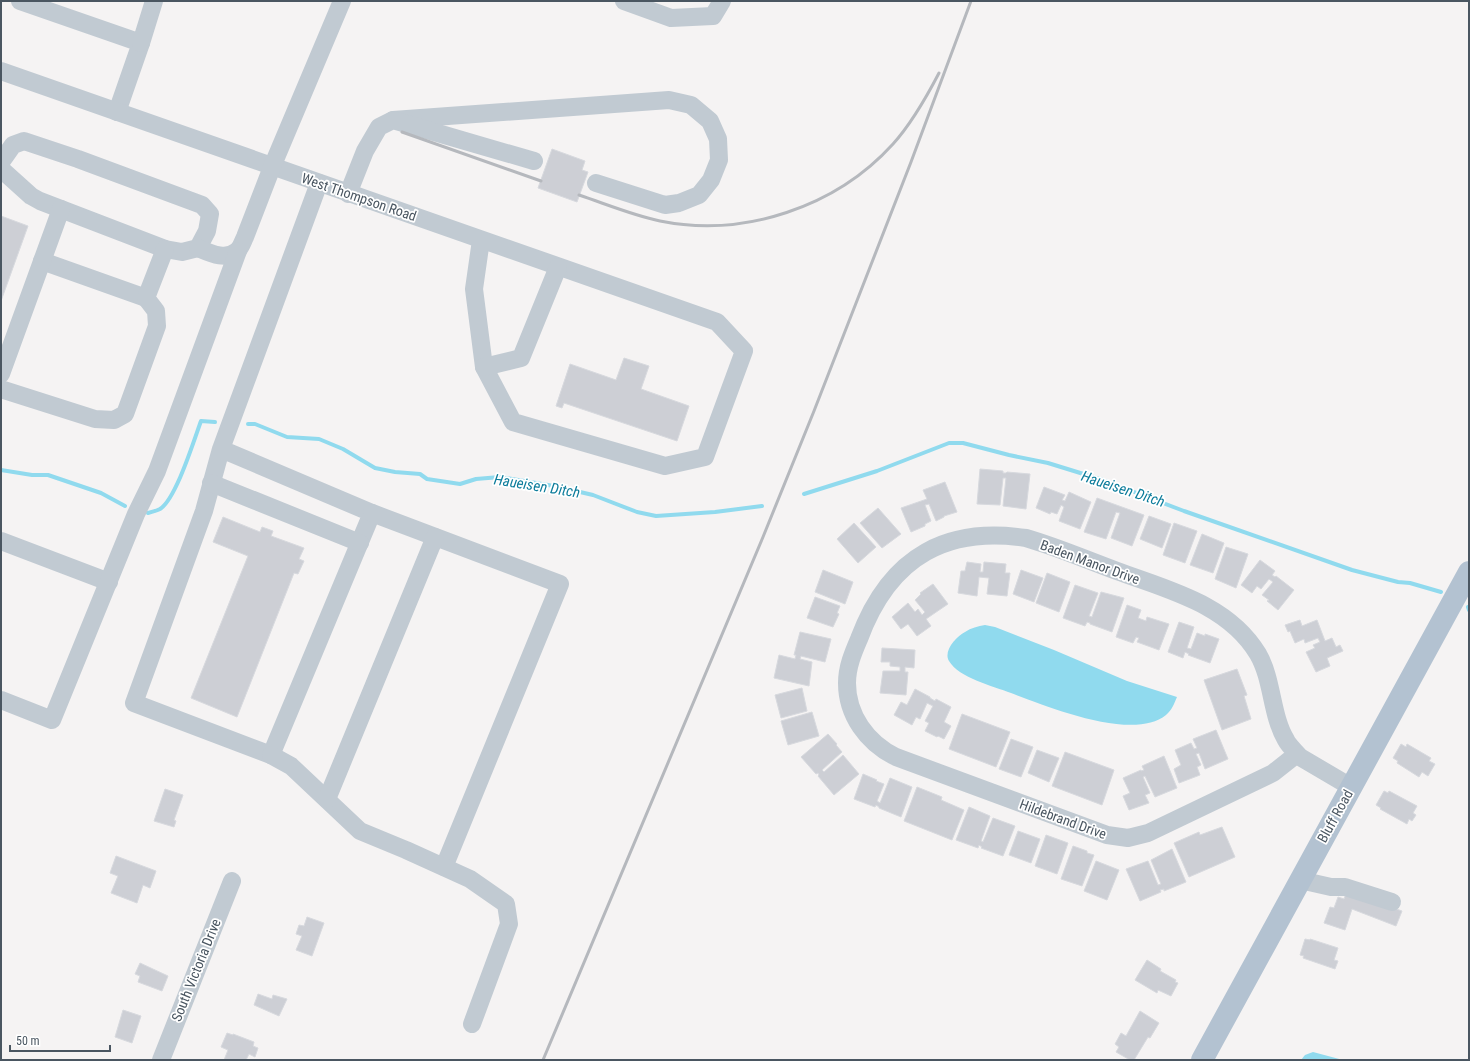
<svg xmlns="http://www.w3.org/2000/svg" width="1470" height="1061" font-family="'Roboto Condensed',sans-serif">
<rect width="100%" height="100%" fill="#f5f3f3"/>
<g fill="#90daee">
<path d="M985,625L995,627L1054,650L1127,681L1177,697C1174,704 1172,710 1166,715C1133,742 1046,706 1011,693C993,686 959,678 949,661C943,651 956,637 965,632C971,628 978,626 985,625Z"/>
<polygon points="1313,1052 1343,1060 1301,1060 1305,1055"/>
</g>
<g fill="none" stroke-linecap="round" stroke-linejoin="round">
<g stroke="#90daee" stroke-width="4">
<polyline points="248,424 255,424 287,437 319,439 343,449 375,468 395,472 420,474 427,479 460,484 476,479 500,477 554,486 593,495 637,512 656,516 715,512 762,506"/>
<polyline points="1,470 32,475 48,475 101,493 125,506"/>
<polyline points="804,494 877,471 949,443 963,443 1009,455 1048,463 1103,480 1184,511 1352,570 1398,582 1410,583 1441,592"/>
<path d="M148,513C152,512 156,511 160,509C176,499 194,440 201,421L215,422"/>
<polyline points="1468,607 1469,610"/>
</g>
</g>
<g fill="#cdcfd5" stroke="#d7d9de">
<polygon points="552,149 585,161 582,170 588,172 577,202 538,188"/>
<polygon points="1,216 28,226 1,301"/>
<polygon points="624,358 649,366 641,389 689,406 677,441 564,403 562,408 556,406 570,364 616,380"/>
<polygon points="980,469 1003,471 1003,473 1006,473 1007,472 1030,474 1026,509 1003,506 1006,478 1003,478 1000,505 977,504"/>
<polygon points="945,482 957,512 944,516 944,517 936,521 929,504 925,505 931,521 925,524 925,526 911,532 901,508 927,499 923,490"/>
<polygon points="1044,487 1065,495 1062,500 1065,501 1069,492 1091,502 1080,529 1059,521 1064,507 1061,505 1057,514 1051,512 1050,514 1036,508"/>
<polygon points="1097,498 1144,515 1132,546 1111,538 1120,513 1116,512 1106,539 1084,532"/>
<polygon points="878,508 901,534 882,548 860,523"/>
<polygon points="1149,516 1171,524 1162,548 1140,539"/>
<polygon points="223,517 260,532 262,527 273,531 271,536 304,548 299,559 304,561 298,574 294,573 237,717 191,698 248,556 213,542"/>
<polygon points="854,523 876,547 858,563 837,539"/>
<polygon points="1174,523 1197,531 1185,563 1163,555"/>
<polygon points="1202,534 1224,543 1213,573 1190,565"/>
<polygon points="1226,547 1248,554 1236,588 1215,579"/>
<polygon points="1260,560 1275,571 1272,575 1275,577 1276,576 1294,590 1278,610 1267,601 1269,600 1262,595 1273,582 1269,579 1261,589 1257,586 1252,593 1241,585"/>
<polygon points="967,562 981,564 980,572 983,572 984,562 1006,564 1005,573 1010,573 1007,596 987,594 989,578 979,577 977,596 958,593 961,571 965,571"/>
<polygon points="823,570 853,582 845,604 815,592"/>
<polygon points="1021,570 1043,578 1034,602 1013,594"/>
<polygon points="1047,573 1070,582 1059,612 1036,603"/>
<polygon points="933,584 948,604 926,619 931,626 917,636 908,624 901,629 892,617 908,603 915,612 918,609 922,615 925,612 915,600 921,594 920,593"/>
<polygon points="1075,585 1098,593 1089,616 1092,617 1101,592 1124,598 1112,632 1090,624 1090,623 1087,622 1085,626 1063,618"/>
<polygon points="815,597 840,606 837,613 839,614 833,627 807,618"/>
<polygon points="1127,605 1141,610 1138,618 1146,621 1147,617 1169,624 1159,650 1137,642 1139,638 1136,637 1133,643 1116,637"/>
<polygon points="1300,620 1302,626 1317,620 1325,641 1332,638 1336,647 1340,645 1343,651 1327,658 1330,666 1316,672 1306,652 1315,648 1313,645 1320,642 1318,638 1305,643 1304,639 1295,643 1290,631 1288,632 1285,625"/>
<polygon points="1179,622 1194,627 1187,648 1191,649 1197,633 1205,636 1205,634 1219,639 1210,663 1188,655 1189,654 1185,652 1183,658 1168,652"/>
<polygon points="800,632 831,639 825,662 801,656 800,659 812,662 809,686 774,678 779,655 795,659 796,655 794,655"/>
<polygon points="882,648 915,650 914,668 905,667 905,672 908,672 906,695 880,693 883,671 900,671 900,667 890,666 890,662 881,662"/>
<polygon points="1237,669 1247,695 1244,696 1251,719 1222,730 1204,680"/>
<polygon points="802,688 807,711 781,718 775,695"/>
<polygon points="915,689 930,697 930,698 935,701 936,699 951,707 944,722 951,726 944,739 938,736 937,737 925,731 929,723 925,721 933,706 927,703 920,719 916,717 912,725 894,715 901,702 907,705"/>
<polygon points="812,712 819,736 788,745 781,721"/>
<polygon points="962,714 1010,732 996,767 949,749"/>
<polygon points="1216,730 1228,759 1205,769 1199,753 1196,754 1201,765 1197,767 1200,775 1179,783 1174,769 1181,765 1175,750 1191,743 1194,749 1197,748 1193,739"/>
<polygon points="828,734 837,744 836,745 842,752 822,770 824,772 843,755 859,774 834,795 818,776 819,775 818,773 816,774 801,757"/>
<polygon points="1011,739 1033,747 1021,777 999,769"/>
<polygon points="1401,744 1406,747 1407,744 1431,758 1429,761 1435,764 1428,776 1422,772 1419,777 1397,763 1398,761 1393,758"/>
<polygon points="1037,750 1059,758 1049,782 1028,773"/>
<polygon points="1065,752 1114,770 1102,805 1052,786"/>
<polygon points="1164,756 1177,788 1155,797 1145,776 1143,777 1150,793 1145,795 1149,803 1129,810 1123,796 1130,793 1123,778 1141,770 1141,771 1144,770 1142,766"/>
<polygon points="863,774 877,780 876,781 884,784 877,801 880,803 890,778 912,787 901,817 879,808 879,807 876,805 875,807 854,799"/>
<polygon points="917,787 942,797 941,800 964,810 952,840 904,821"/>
<polygon points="165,789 183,795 174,820 176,821 174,827 154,821"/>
<polygon points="1384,791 1388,793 1389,791 1417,806 1413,813 1416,815 1412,821 1409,819 1407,824 1380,809 1381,808 1376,805"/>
<polygon points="969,807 990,816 981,841 983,842 993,818 1015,826 1003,856 981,848 982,847 979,845 978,848 956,840"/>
<polygon points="1222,827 1235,857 1189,877 1174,843 1199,832 1200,835"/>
<polygon points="1018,831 1040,839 1031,863 1009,855"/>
<polygon points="1046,835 1068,843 1057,874 1035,866"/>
<polygon points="1073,846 1087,851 1087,853 1094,855 1082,886 1061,879"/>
<polygon points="1172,849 1186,882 1164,891 1164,889 1160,890 1161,892 1140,901 1126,869 1148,861 1158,885 1161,884 1151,860"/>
<polygon points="116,856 156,871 150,888 143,885 137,903 111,893 118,876 110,873"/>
<polygon points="1096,861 1119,870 1107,900 1084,891"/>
<polygon points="1346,894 1366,898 1402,911 1396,926 1352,909 1345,930 1324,923 1330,907 1334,908 1338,897 1344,899"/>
<polygon points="307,917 324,923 312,956 296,950 302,936 296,934 299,925 304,926"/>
<polygon points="1305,939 1310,940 1310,939 1338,948 1334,960 1338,961 1335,969 1303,958 1304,956 1300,955"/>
<polygon points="1147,960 1161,969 1160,971 1176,980 1175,982 1178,983 1171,996 1158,990 1157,993 1135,980"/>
<polygon points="140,963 168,976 162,991 138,982 140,976 135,974"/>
<polygon points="258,994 272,999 273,995 287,999 279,1016 254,1005"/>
<polygon points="123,1010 141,1016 132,1043 115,1037"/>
<polygon points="1140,1011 1159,1023 1150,1038 1148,1037 1134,1060 1130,1060 1116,1052 1119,1047 1115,1044 1121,1033 1126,1036"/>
<polygon points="227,1033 233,1035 233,1034 254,1042 253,1046 258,1048 255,1057 249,1054 246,1060 224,1060 228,1050 221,1047"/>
</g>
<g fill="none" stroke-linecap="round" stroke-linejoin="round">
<g stroke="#c1cad2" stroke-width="18">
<polyline points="20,1 141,43 117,112"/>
<polyline points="624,1 671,18 713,16 722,1"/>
<polyline points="141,43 154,1"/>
<polyline points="1,71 717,322 744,351 705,457 665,466 513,422 484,367 474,289 481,240"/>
<polyline points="393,120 669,100 691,105 710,121 718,139 719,160 711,180 699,195 679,203 665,205 596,183"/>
<polyline points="1,162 13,145 24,141 78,159 202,205 210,214 207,231 198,248 182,252 165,249 40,201 31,196 1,169"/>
<polyline points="348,194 365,151 379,127 393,120 534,161"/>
<path d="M198,248C210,253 226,261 237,251C241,248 243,241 245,237L272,167L342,1"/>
<polyline points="42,261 146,298"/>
<polyline points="484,367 521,358 558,267"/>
<polyline points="1,374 61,209"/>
<polyline points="1,389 95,419 114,420 125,414 157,326 156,311 146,298 165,249"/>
<polyline points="221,449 372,513 271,755 134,703 204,511 221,449 319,183"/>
<polyline points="211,483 360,543"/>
<polyline points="372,513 560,584 444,867"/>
<polyline points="1,541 109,582"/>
<polyline points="1,700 52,720 136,514 157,471 238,251"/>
<path d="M1297,754L1273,773L1148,833L1128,838L1107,835L896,757C867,743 847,715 847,683C847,667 853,653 859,639C872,604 892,571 926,552C956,535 992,533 1026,538C1057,547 1087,560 1117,571C1168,590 1228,604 1258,654C1273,680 1271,715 1286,740C1289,746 1295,751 1300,757L1351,787"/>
<polyline points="271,755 291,766 360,831 406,850 470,879 506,904 509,924 472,1024"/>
<polyline points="327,799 435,537"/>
<polyline points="1300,880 1331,887 1345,887 1392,902"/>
<polyline points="161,1060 232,881"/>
</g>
<polyline stroke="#b3c2d1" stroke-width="22" points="1202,1060 1469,572"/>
<g stroke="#b5b8bd" stroke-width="3">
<polyline points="402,132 541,181"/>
<path d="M579,195C606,204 632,215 660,221C744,238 836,207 893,144C912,123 926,98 939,73"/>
<polyline points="543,1060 763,537 814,411 911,162 971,1"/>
</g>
</g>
<g text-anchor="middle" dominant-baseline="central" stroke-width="3.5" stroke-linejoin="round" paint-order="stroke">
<g font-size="14" fill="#4a5661" stroke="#fff">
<text transform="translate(359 197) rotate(19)">West Thompson Road</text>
<text transform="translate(1090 562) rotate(20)">Baden Manor Drive</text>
<text transform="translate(1335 816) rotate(-61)">Bluff Road</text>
<text transform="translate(1063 819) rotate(20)">Hildebrand Drive</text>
<text transform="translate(196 970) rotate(-68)">South Victoria Drive</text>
</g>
<g font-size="15" font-style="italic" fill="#0c7c9b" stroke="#fff">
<text transform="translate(537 486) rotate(9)">Haueisen Ditch</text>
<text transform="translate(1123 489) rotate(18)">Haueisen Ditch</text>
</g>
</g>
<rect width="1470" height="1061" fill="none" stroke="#4a5661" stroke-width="4"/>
<path d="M10 1045v6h100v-6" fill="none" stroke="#4a5661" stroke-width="2"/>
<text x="16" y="1045" font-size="12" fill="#4a5661" stroke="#ffffff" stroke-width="3" paint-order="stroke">50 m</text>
</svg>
